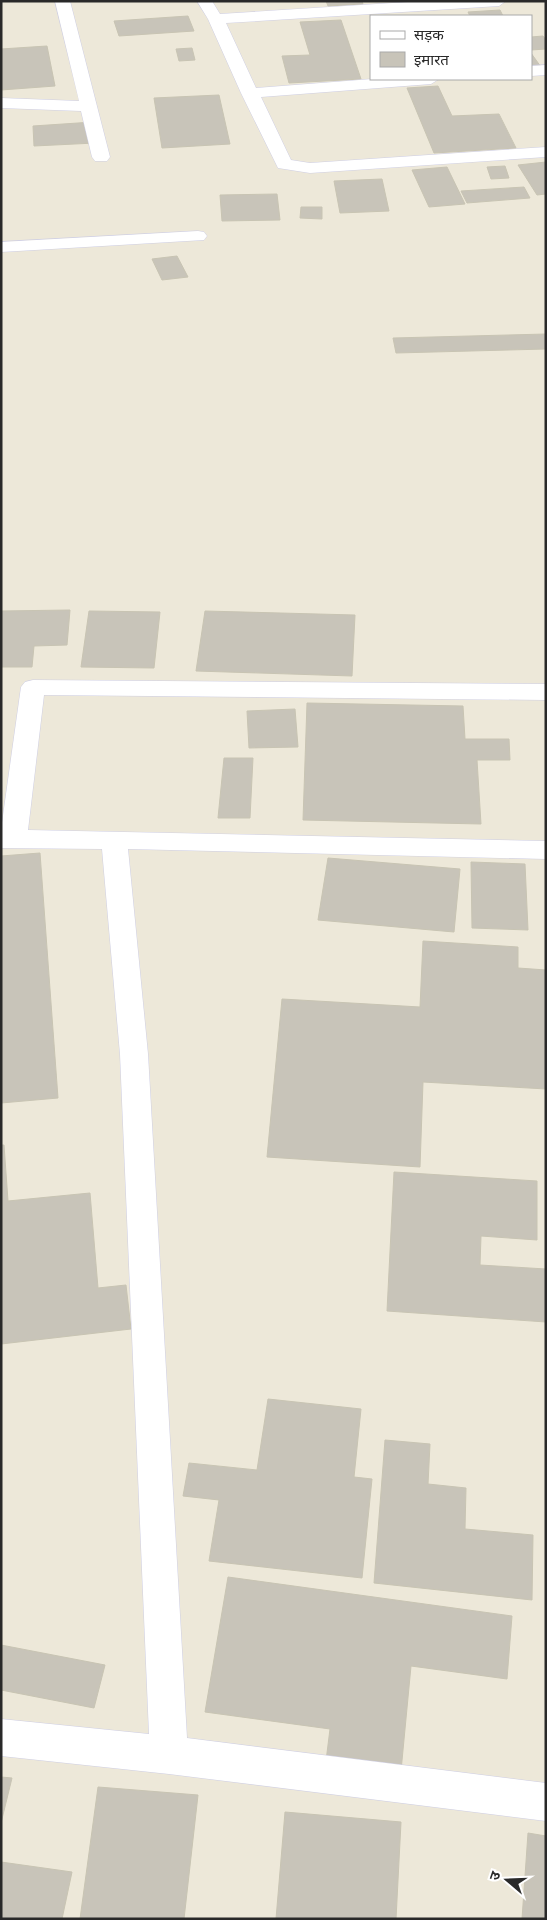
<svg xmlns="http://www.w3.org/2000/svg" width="547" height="1920" font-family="Barlow,'Noto Sans Devanagari',sans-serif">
<rect width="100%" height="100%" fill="#ede8d9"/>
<g fill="#c8c4b9" stroke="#c8c4b3">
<polygon points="326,1 362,1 363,4 328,6"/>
<polygon points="500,10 503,16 470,16 468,12"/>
<polygon points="188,16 194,31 119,36 114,21"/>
<polygon points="341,20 361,79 289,83 282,56 310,55 300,22"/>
<polygon points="543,36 546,40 546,49 531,50 531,37"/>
<polygon points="47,46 55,86 1,90 1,49"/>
<polygon points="192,48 195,60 179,61 176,49"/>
<polygon points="531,53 541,67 531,68"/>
<polygon points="438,86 452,116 499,114 516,148 434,153 407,88"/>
<polygon points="219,95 230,144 162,148 154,98"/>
<polygon points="93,122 95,143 34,146 33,126"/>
<polygon points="546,162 546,194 537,195 518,165"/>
<polygon points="505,166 509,178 491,179 487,167"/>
<polygon points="447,167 465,204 429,207 412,170"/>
<polygon points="382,179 389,211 340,213 334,181"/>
<polygon points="524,187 530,198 467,203 461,191"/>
<polygon points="277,194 280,220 222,221 220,195"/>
<polygon points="301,207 322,207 322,219 300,218"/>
<polygon points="177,256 188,277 162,280 152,259"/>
<polygon points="546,334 546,349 396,353 393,338"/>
<polygon points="70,610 67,645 34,646 32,667 1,667 1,611"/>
<polygon points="89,611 160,612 154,668 81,667"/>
<polygon points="205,611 355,615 352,676 196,671"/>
<polygon points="307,703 463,706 465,739 509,739 510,760 477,760 481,824 303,820"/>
<polygon points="295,709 298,747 249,748 247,711"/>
<polygon points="224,758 253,758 250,818 218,818"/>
<polygon points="40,853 58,1098 1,1103 1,856"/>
<polygon points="328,858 460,869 454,932 318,920"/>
<polygon points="471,862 525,864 528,930 472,928"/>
<polygon points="423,941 518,947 518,968 546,970 546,1089 423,1082 420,1167 267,1157 282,999 420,1007"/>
<polygon points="1,1145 4,1145 8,1201 90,1193 98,1288 126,1285 131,1329 1,1344"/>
<polygon points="394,1172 537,1181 537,1240 481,1236 480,1265 546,1269 546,1322 387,1311"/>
<polygon points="268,1399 361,1409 354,1477 372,1479 362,1578 209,1561 219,1500 183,1496 189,1463 257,1470"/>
<polygon points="385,1440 430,1444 428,1484 466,1488 465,1529 533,1535 532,1600 374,1583"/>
<polygon points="228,1577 512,1616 507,1679 411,1666 401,1771 326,1761 330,1729 205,1712"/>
<polygon points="1,1645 105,1665 94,1708 1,1690"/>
<polygon points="1,1777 12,1778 1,1823"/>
<polygon points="98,1787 198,1795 184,1919 80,1919"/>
<polygon points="285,1812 401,1822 396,1919 276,1919"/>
<polygon points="528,1833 546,1836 546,1919 522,1919"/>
<polygon points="1,1862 72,1872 62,1919 1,1919"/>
</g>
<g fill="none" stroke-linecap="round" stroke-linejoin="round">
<g stroke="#cfcfe4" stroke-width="1">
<g id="minor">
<polygon points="55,1 70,1 110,157 107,161 95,161 92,157 81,111 1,108 1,98 79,101"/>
<polygon points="197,1 212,1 220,14 424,1 506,1 499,6 226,23 256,88 372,79 439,79 431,84 261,97 291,160 310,163 546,147 546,157 310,173 278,168 241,93 208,19"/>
<polygon points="546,65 546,75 531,76 531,66"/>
<polygon points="198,231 204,232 207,236 204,240 1,252 1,242"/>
<polygon points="33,680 546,684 546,700 44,695 28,830 546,841 546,859 128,849 148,1054 187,1738 546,1783 546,1821 169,1774 1,1756 1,1719 149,1734 120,1054 102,849 1,848 1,830 21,687 25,682"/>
</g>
</g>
<use href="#minor" fill="#fff" fill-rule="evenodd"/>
</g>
<rect width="547" height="1920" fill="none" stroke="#292929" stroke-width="5"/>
<rect x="370" y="15" width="162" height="65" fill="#ffffff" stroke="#a9a9a9"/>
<rect x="380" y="31" width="25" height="8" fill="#ffffff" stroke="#a9a9a9"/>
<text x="414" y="40" font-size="15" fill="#292929">सड़क</text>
<rect x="380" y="52" width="25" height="15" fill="#c8c4b9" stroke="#a9a9a9"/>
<text x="414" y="65" font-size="15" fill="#292929">इमारत</text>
<g transform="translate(507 1880) rotate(289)" stroke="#ffffff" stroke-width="4" paint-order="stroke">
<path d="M0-4L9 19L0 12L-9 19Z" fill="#292929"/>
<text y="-8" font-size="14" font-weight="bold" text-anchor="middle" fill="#292929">उ</text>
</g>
</svg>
